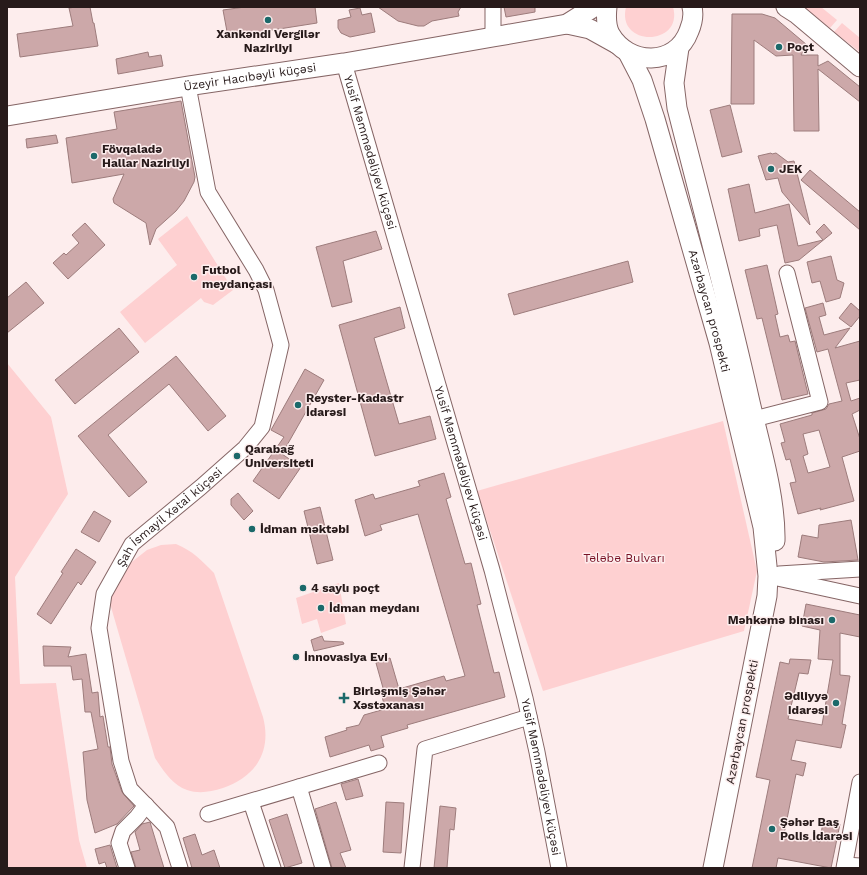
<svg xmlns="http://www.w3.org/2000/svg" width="867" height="875" font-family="'Work Sans',sans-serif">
<rect width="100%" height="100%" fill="#fdeded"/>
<g fill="#fed0d1">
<path d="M626,7H673C684,46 616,48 626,7Z"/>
<polygon points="804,7 821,7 837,20 830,28"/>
<polygon points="842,23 860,38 860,52 834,32"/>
<polygon points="187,216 233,290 213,305 204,302 201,298 145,343 120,312 177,265 158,239"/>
<polygon points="7,363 51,417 68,494 15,577 20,684 56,683 79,840 87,868 7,868"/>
<polygon points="723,421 757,571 744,631 543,691 477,491"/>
<path d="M176,544C193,551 201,560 214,573L263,717C272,751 256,777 223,788C210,792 199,794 187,790C172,785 163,770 155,758L111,607L110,594L128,565L147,550L161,545Z"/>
<polygon points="339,583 346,624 321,633 317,619 302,624 296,598"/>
</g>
<g fill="#cca8a9" stroke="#9d7c7c" fill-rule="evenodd">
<polygon points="76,7 90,7 93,23 94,23 98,46 20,57 17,34 73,26 69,8"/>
<polygon points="245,7 315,7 317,23 228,37 223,10"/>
<polygon points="378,7 461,7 458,12 459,16 432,21 424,26 418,26 398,21"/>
<polygon points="504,7 535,7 535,12 506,17"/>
<polygon points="360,8 362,15 371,13 375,32 350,37 341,33 338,28 338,20 351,17 349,10"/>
<polygon points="732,14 762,14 775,18 807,45 801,55 818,55 818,66 828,61 860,87 860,102 818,69 819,131 794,131 793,55 776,56 754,40 754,104 731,104"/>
<polygon points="148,52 149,57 161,55 163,66 118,74 116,59"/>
<polygon points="181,101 192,161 195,177 194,182 184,201 176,211 156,229 150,245 146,223 114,203 113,199 124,174 72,183 66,138 117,129 114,112"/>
<polygon points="730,105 742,152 722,157 710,110"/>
<polygon points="56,135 58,143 27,148 26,139"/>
<polygon points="771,153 772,154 776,153 788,162 794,161 810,225 782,192 778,178 766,180 758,156"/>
<polygon points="810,170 860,212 860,230 801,180"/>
<polygon points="749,184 755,213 789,204 798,246 823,240 816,232 824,224 832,233 799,260 785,263 777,225 759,229 760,236 739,241 728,189"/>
<polygon points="85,223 105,245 68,279 53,263 64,253 66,255 79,243 72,235"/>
<polygon points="376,231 382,249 343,261 352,302 332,307 316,247"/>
<polygon points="831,256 837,280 844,283 840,298 826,302 820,281 812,283 807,262"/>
<polygon points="628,261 633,282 514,315 508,294"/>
<polygon points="767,265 778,314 775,315 780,337 788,335 790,342 795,341 808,394 782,400 762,318 757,319 745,270"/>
<polygon points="26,282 44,303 7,333 7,298"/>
<path d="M823,303L826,315L819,317L824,335L850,328L835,348L860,341V380L846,383L851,401L860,398V410L852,414L860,439V451L842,457L854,501L820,510L821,508L798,514L790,483L796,482L790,459L786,460L781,443L785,442L780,424L812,415V413L826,409L829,404L842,401L828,349L817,352L805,308ZM819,430L830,467L808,473L803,456L808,454L803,434Z"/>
<polygon points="851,303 860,311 860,316 851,327 839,318"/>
<polygon points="400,307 405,328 374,338 399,424 430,416 436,439 375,456 339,325"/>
<polygon points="119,328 139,352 75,404 55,380"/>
<polygon points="176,356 226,416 208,431 169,384 108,435 147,482 129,497 78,436"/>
<polygon points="305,369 324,380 282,454 301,467 279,499 253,481 284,437 271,430"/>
<polygon points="444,473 451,497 446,499 465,564 471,563 481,604 477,605 494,673 499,672 505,697 407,725 408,728 381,736 384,747 371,751 369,745 330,757 325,737 347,730 346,728 359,725 364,715 385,709 382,696 385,695 376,663 390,658 399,689 444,676 446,681 465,676 418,514 380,525 382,530 365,536 355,500 373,494 375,499 420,486 418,481"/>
<polygon points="238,493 253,511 244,520 231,505 231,499"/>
<polygon points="320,507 333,560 317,564 304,511"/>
<polygon points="94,511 111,521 99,542 81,532"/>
<polygon points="851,520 858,560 824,562 798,557 802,535 818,538 819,525"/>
<polygon points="76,549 96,562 81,585 78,582 51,624 37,614 63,573 61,572"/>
<polygon points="806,604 860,615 860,637 840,633 840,675 850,676 842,724 846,725 841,748 796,740 791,760 806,763 803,776 796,774 784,834 820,842 823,821 840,824 831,868 778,858 776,868 752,868 770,780 756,777 780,662 789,664 790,659 811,660 808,674 799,673 788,719 822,725 833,660 818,659 820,630 802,626"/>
<polygon points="322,636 324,641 343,642 344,644 314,651 311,640"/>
<polygon points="43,646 71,647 68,657 86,654 92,693 98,692 100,717 103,716 108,747 110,747 112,764 122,792 134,806 117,824 95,833 87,800 83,752 98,749 91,712 85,712 82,679 73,680 71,666 44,666"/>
<polygon points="358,779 363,796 346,800 341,784"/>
<polygon points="336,802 351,850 340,853 346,868 332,868 315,809"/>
<polygon points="386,802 404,803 401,853 383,852"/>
<polygon points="440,806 456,808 454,830 450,829 447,868 434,868"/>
<polygon points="287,814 302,863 285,868 269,820"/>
<polygon points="150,822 164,868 136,868 131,852 140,850 135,832 142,824"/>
<polygon points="195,834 202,855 214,850 220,868 192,868 183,838"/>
<polygon points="110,845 117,868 107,868 105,862 99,864 95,849"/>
</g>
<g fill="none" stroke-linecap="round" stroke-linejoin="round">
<g stroke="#856565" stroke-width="17">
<g id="minor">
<polyline points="493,37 493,7"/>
<path id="s1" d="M344,63L492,570L525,698L537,752L559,868"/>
<polyline points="754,419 820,402 787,273"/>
<polyline points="779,574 860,569"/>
<polyline points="768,576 860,596"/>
<polyline points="299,787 323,868"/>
<polyline points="251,802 273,868"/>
<polyline points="208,814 379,763"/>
<polyline points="845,865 860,866"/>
<polyline points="127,868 119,843 123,831 137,817 146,805"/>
<path id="s2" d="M180,868L167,827L130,789L121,761L99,628L104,594L132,544L201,487L245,448L262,427L281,345L266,290L256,270L208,192L188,86"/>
<polyline points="412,868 425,749 529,717"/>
<polyline points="844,868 860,782"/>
</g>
</g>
<g stroke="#856565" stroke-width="21">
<g id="major">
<path d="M607,7C606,16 606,26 610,34C628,66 676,67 689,31C692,24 694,15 692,7"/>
<polyline points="786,7 797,14 860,67"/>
<polyline points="567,24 590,29 617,44"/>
<path d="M679,48L674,83L677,108C702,206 728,303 750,402C760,445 776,498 775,541"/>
<path id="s3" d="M628,53L642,80L655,119L719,343L763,527L768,576L767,596L713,868"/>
<path id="s4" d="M7,116L188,86L344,63L493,37L567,24L594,7"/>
</g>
</g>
<use href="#minor" stroke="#fff" stroke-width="15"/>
<use href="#major" stroke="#fff" stroke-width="19"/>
</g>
<g fill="#1b696a" stroke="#fdeded" stroke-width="1.5">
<circle cx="268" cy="20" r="4"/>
<circle cx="779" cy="47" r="4"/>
<circle cx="94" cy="156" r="4"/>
<circle cx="771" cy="169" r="4"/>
<circle cx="194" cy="277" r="4"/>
<circle cx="298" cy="405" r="4"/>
<circle cx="237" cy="456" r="4"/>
<circle cx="252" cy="529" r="4"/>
<circle cx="303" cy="588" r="4"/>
<circle cx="321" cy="608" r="4"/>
<circle cx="832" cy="620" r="4"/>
<circle cx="296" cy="657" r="4"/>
<path d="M342 692h4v4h4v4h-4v4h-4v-4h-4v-4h4z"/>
<circle cx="836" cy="703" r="4"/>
<circle cx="772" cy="829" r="4"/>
</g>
<g text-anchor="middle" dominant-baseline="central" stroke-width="3" stroke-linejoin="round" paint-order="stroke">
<g font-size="12" font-weight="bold" fill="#271a1a" stroke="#fdeded" text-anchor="start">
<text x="268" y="34" text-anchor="middle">Xankəndi Vergilər<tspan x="268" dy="14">Nazirliyi</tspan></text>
<text x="787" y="47">Poçt</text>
<text x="102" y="149">Fövqaladə<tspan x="102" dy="14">Hallar Nazirliyi</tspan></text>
<text x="779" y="169">JEK</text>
<text x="202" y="270">Futbol<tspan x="202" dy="14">meydançası</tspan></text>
<text x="306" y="398">Reyster-Kadastr<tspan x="306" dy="14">İdarəsi</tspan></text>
<text x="245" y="449">Qarabağ<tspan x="245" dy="14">Universiteti</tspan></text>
<text x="260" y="529">İdman məktəbi</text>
<text x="311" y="588">4 saylı poçt</text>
<text x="329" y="608">İdman meydanı</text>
<text x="824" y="620" text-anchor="end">Məhkəmə binası</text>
<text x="304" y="657">İnnovasiya Evi</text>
<text x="353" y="691">Birləşmiş Şəhər<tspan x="353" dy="14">Xəstəxanası</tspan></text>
<text x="828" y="696" text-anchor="end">Ədliyyə<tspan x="828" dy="14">idarəsi</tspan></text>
<text x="780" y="822">Şəhər Baş<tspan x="780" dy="14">Polis İdarəsi</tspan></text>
</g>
<g font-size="12" fill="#271a1a" stroke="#fdeded">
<text stroke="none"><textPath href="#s4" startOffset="246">Üzeyir Hacıbəyli küçəsi</textPath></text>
<text stroke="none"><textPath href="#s1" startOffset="93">Yusif Məmmədəliyev küçəsi</textPath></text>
<text stroke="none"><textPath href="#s3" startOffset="271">Azərbaycan prospekti</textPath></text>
<text stroke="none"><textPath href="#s1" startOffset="417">Yusif Məmmədəliyev küçəsi</textPath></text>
<text stroke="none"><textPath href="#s2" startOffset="397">Şah İsmayil Xətaİ küçəsi</textPath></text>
<text transform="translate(742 722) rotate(-79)">Azərbaycan prospekti</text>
<text stroke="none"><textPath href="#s1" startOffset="741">Yusif Məmmədəliyev küçəsi</textPath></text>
</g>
<g font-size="12" fill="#781125" stroke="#fdeded">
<text x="624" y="558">Tələbə Bulvarı</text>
</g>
</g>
<rect width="867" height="875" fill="none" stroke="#271a1a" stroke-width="16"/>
</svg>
